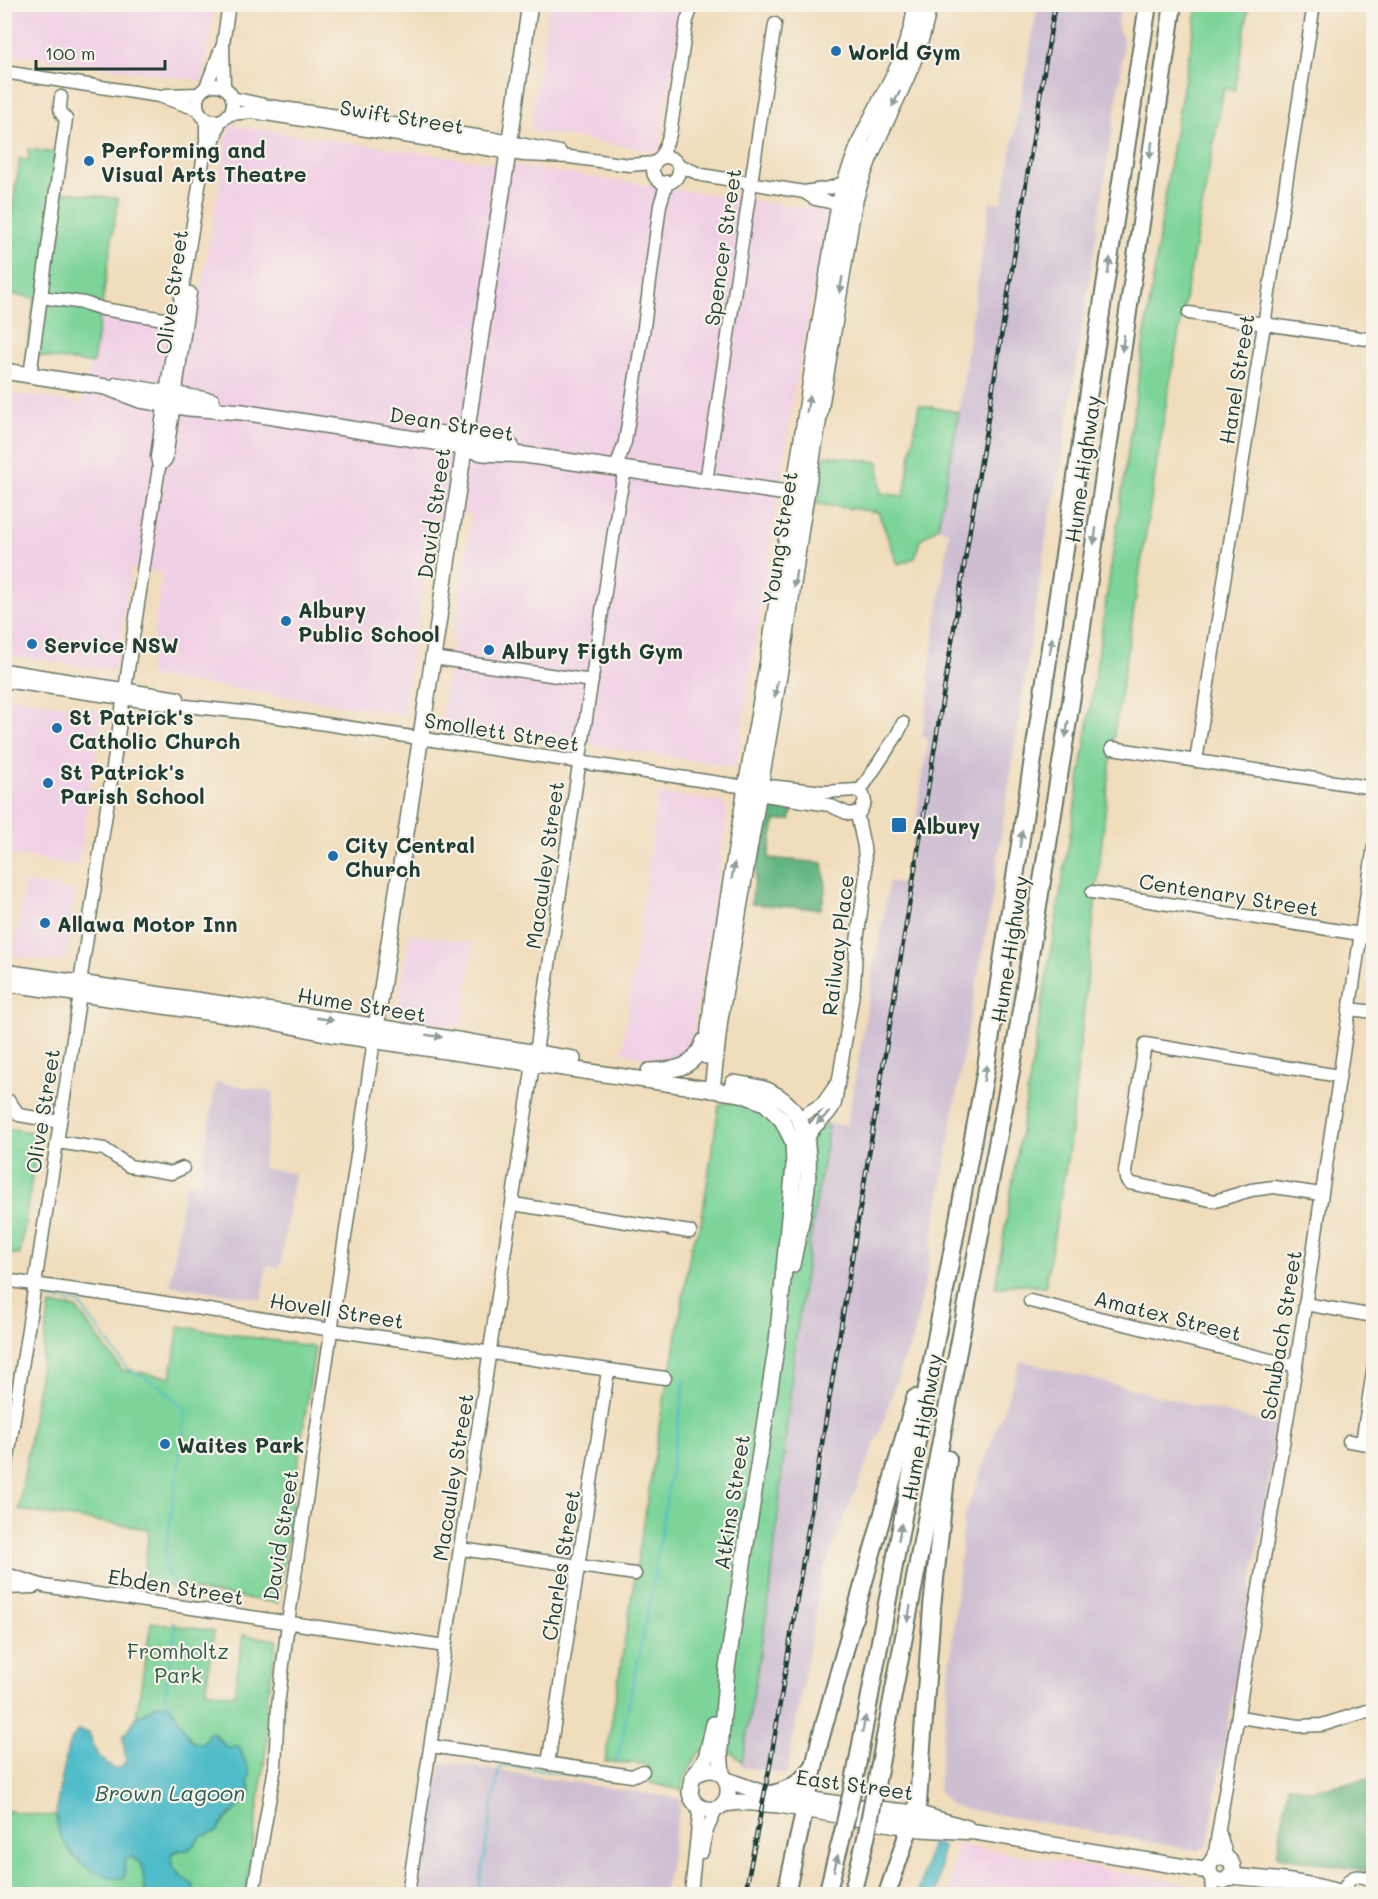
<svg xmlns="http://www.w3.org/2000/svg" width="1378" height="1899" font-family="Mali,sans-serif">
<rect width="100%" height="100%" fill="#f7f3e8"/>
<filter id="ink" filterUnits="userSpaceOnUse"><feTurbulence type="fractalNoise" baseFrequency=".0167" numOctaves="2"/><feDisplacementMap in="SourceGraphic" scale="12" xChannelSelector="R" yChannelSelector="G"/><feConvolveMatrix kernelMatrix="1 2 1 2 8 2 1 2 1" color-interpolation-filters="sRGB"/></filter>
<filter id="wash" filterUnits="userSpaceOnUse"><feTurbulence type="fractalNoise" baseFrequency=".008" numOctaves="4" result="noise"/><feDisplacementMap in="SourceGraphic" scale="24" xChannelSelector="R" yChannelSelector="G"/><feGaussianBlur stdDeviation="1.35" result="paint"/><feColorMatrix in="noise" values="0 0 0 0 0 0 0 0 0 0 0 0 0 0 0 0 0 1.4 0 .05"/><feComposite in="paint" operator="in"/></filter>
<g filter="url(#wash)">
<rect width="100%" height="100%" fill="#f0ddbc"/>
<g fill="#f0d0e5">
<polygon points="5,5 214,5 203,81 5,53"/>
<polygon points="549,5 682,5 659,152 534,131 531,123"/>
<polygon points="229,125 828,211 794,393 736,767 441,722 472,514 433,517 403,714 148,676 162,573 131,569 115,671 5,655 5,392 83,404 99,311 195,327"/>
<polygon points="5,696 102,711 79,865 5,855"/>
<polygon points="658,793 721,802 728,809 690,1051 673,1061 622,1053"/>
<polygon points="25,882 75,891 66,958 56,962 13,956"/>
<polygon points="410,934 473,943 462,1027 402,1018 398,1010"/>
<polygon points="957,1844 1195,1885 1199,1889 1198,1894 949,1894"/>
</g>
<g fill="#cebed2">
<polygon points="1038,5 1126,5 1118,17 1117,27 1123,39 1121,73 1059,478 1048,526 987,930 963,1055 926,1280 913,1340 902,1363 881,1429 823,1571 787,1774 741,1767 766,1595 809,1244 828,1124 847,1125 889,882 906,884 927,749 928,738 922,737 930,684 928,681 949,532 938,527 959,412 973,310 990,202 1002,203"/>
<polygon points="216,1082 274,1092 262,1168 294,1173 280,1267 267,1266 262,1299 170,1285 185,1182 200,1183"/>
<polygon points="1021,1361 1278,1426 1208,1844 1199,1851 951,1806 938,1790 964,1518"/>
<polygon points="441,1762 681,1799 664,1894 420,1894"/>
</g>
<g fill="#7bd499" stroke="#4d8866" stroke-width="1.5">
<polygon points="1198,5 1249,5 1235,90 1224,88 1168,392 1112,748 1069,1148 1045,1287 1018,1284 995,1288 1084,751 1173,143"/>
<polygon points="28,149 55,153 52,190 118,199 93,364 27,354 35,298 5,293 4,216 11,216 20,160 18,159 29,160"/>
<polygon points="919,405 959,412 938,527 920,540 915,558 898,564 878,512 817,504 825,455 879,462 881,493 904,496"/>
<path d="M733,1101C767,1109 776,1114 789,1147L828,1124L827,1139L809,1245L795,1346L770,1593L742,1762L732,1752L700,1751L685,1777L682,1790L650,1783L646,1764L605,1762L664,1398L673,1360L691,1247L701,1223L719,1105Z"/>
<polygon points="4,1128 39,1133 20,1255 5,1253"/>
<polygon points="50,1305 76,1308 122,1370 171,1377 179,1326 315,1347 278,1603 143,1583 149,1529 19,1510"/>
<polygon points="151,1622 214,1631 206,1690 234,1695 243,1635 277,1640 267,1699 267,1742 246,1894 180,1894 187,1882 171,1864 173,1853 193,1846 201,1836 217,1829 248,1798 251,1789 248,1784 250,1773 214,1733 200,1744 191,1741 170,1706 158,1704 136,1718"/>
<polygon points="4,1810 43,1816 56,1815 58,1825 73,1857 125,1875 124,1862 126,1858 130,1857 142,1863 145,1894 5,1894"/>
</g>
<g fill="#64b681" stroke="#427a5a" stroke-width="1.5">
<polygon points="767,805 793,808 790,820 775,821 768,858 823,863 826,887 821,909 751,904"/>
<polygon points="1373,1778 1373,1872 1277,1856 1288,1785 1311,1790"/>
</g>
<g fill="#4fbcc9" stroke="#377c7e" stroke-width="1.5">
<path d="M158,1704L171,1706L191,1741L200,1744L206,1741L208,1733L211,1732L228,1748L232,1746H239L250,1773L248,1784L251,1793C243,1808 222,1816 217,1832L201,1836L189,1850H178L173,1853L171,1864L182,1877L193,1885L194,1894H145L142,1863L131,1857L126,1858L124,1862L125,1875L123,1878C111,1880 102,1875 92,1870C81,1865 75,1859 69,1849C67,1845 63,1841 61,1837C51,1817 60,1789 64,1768C67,1753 67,1741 79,1730L89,1733L97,1755L113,1768H121L126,1760L123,1736L136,1718Z"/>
<polygon points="936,1843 942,1847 937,1894 918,1894 931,1845"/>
</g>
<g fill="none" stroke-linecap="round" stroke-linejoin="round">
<g stroke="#4fbcc9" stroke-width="2">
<polyline points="4,1264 9,1266"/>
<polyline points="44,1298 79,1303 126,1367 160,1386 185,1409 186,1415 164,1561 164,1569 176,1582 176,1595"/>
<polyline points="168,1706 165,1697 176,1626 172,1621"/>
<polyline points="617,1763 651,1597 685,1380"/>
<polyline points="478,1894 498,1773 501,1766 508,1765 616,1782"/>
</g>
</g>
</g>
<g filter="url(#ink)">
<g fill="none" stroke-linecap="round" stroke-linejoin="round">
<g stroke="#687564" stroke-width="15">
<g id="minor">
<polyline points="4,72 159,96 197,109"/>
<circle cx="215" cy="103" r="18"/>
<polyline points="206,87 221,49"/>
<polyline points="224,87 223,44 229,4"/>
<polyline points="166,95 199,94"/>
<polyline points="232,98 269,106 490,138 560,152"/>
<polyline points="229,114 253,112 524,155 570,157 629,165 655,163"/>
<polyline points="211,149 220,121"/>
<circle cx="666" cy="170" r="13"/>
<polyline points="661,158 670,134 687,20 693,4"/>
<polyline points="678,165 702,175 804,192 830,188 845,182"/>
<polyline points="804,192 815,199 839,204"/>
<polyline points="41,297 84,303 103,309 176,321"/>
<polyline points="1189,313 1374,340"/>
<path d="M30,375L66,119C58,112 60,106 61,97"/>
<polyline points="618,462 625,442 644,327 660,205 667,182"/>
<polyline points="159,467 166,459 190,293"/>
<polyline points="707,475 775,24"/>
<polyline points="433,658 592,681"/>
<polyline points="4,670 178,698"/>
<polyline points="4,681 157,703 252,713 746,787"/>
<polyline points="1112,748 1374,788"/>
<polyline points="1196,761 1314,4"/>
<polyline points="860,791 897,735 903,723"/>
<polyline points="758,794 829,805 849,814 860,812 865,802 863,795 857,790 824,792 760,785"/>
<polyline points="1092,892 1360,934"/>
<path d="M80,983L159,467L157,457C171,351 190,247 206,141V120"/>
<polyline points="1349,1009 1374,1012"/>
<polyline points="536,1052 618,505 625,470"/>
<polyline points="4,1098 10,1102 19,1115 60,1122"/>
<polyline points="799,1118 823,1103 835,1086"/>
<polyline points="57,1142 104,1149 129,1166 171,1173 183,1168"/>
<path d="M808,1145C808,1124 829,1121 835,1103L854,987L856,949L866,875L864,847L857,814"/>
<polyline points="1321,1194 1274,1187 1251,1190 1215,1201 1129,1183 1126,1179 1125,1172 1145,1044 1339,1076"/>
<polyline points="513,1204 690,1232"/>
<polyline points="4,1280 147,1300 332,1330 665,1378"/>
<polyline points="1030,1301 1296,1366"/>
<polyline points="1305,1304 1374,1316"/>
<polyline points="1349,1441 1374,1445"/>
<polyline points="1362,1443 1374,1365"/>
<polyline points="4,1483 80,994"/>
<polyline points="461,1549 635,1574"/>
<polyline points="6,1574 44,1586 445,1646"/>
<polyline points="4,1588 34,1587"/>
<polyline points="1239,1717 1299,1726 1322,1725 1374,1709"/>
<polyline points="431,1746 632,1776 643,1771"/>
<polyline points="548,1764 608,1371"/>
<polyline points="1220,1834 1227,1858"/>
<polyline points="702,1852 706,1832 717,1808"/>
<polyline points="1214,1858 1296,1366 1374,846"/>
<polyline points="1211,1876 1212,1894"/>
<polyline points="253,1894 275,1767 278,1706 288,1623 374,1040"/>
<polyline points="408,1894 533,1064"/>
<polyline points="691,1894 699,1815 696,1805"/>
<path d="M1342,1894C1350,1875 1354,1873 1374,1881"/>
</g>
</g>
<g stroke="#687564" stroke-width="18">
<g id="major">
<polyline points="4,371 106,387 140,400 189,408 242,412 299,421 441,443 483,453 525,455 794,494 804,493"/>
<polyline points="117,385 212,401"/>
<polyline points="431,432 511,446"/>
<polyline points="4,972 354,1023 573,1059"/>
<polyline points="4,983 274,1022 330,1034 741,1094 765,1103 782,1120 793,1142 794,1165 777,1342 727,1668 720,1749 722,1775"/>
<polyline points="374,1040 433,658 530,4"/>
<polyline points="706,1056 713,994 746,787 769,654 817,340 839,204 845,182 862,137 900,63 912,27 916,4"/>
<path d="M649,1071C676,1070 694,1069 704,1041"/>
<path d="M733,1083C745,1085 758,1086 769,1091C833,1121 802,1212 792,1265"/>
<path d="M712,1090L720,1019L786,635L801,527L853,209C869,136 918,78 929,4"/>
<path d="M697,1774C733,1754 740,1815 706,1809C697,1807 692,1801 690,1793L692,1779L706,1758L714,1724"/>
<polyline points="727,1780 760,1792 859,1807 916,1813 967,1828"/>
<polyline points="723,1804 740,1802 779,1805 921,1829 976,1832 1209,1871"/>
<circle cx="1221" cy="1869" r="12"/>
<path d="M1230,1876C1268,1879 1308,1882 1344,1894"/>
</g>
</g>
<g stroke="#687564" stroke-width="20">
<g id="highway">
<polyline points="854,1782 985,1074 1148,4"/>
<polyline points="876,1785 1013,1060 1071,702 1173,4"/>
<path d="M772,1794C793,1789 801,1782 814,1766"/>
<polyline points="786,1894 820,1740 915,1398"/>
<polyline points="827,1894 843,1832"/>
<polyline points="852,1894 866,1838"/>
<polyline points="887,1894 918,1803 932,1607 948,1459"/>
</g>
</g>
<use href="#minor" stroke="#fff" stroke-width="12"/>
<use href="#major" stroke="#fff" stroke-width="15"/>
<use href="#highway" stroke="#fff" stroke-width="16"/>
<g stroke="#1f3d34" stroke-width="4.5">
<polyline id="rail" points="745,1894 770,1765 1055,4"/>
</g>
<use href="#rail" stroke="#f7f3e8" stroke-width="2" stroke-dasharray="7" stroke-linecap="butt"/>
<g stroke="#687564" stroke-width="20" stroke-linecap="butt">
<g id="highway-bridge">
<polyline points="843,1832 854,1782"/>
<polyline points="866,1838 876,1785"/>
</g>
</g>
<use href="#highway-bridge" stroke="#fff" stroke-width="16"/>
</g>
<defs><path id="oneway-solid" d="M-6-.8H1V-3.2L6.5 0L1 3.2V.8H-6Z" transform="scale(1.5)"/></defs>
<g fill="#8f9e9a">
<use href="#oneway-solid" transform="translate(896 99) rotate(117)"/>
<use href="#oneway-solid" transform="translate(1151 150) rotate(98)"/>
<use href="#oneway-solid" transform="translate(1109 266) rotate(-81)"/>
<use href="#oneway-solid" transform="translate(841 285) rotate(99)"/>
<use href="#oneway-solid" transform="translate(1123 343) rotate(98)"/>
<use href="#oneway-solid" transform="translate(808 404) rotate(-81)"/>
<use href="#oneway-solid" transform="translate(1095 536) rotate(98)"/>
<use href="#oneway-solid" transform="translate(795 579) rotate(98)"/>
<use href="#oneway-solid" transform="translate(1051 646) rotate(-81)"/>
<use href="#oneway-solid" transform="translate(776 689) rotate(100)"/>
<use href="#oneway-solid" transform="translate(1067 729) rotate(99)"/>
<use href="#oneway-solid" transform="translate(1021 839) rotate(-81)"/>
<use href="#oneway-solid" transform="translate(733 871) rotate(-81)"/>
<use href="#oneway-solid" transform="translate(325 1019) rotate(8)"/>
<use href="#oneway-solid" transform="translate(434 1036) rotate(9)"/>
<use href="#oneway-solid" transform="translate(985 1073) rotate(-80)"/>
<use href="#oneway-solid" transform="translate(823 1118) rotate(138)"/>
<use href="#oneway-solid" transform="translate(900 1532) rotate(-79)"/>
<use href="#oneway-solid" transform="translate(909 1614) rotate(100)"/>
<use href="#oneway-solid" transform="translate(864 1724) rotate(-79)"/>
<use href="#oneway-solid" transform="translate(836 1863) rotate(-76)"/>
</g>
</g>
<g fill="#1f6fb2" stroke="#f7f3e8" stroke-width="2">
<circle cx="836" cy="51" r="6"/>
<circle cx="89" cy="161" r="6"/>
<circle cx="286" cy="621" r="6"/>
<circle cx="32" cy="644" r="6"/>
<circle cx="489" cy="650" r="6"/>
<circle cx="57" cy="728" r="6"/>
<circle cx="48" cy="783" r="6"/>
<rect x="891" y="817" width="16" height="16" rx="3"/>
<circle cx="333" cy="856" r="6"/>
<circle cx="45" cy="923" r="6"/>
<circle cx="165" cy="1444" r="6"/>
</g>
<g text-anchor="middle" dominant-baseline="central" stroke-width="4.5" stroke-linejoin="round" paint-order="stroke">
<g font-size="21" font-weight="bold" fill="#1f3d34" stroke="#f7f3e8" text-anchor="start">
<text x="848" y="51">World Gym</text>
<text x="101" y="149">Performing and<tspan x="101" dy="24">Visual Arts Theatre</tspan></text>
<text x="298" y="609">Albury<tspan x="298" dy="24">Public School</tspan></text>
<text x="44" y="644">Service NSW</text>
<text x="501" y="650">Albury Figth Gym</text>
<text x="69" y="716">St Patrick's<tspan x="69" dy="24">Catholic Church</tspan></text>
<text x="60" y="771">St Patrick's<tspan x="60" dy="24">Parish School</tspan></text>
<text x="912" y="825">Albury</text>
<text x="345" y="844">City Central<tspan x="345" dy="24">Church</tspan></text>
<text x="57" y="923">Allawa Motor Inn</text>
<text x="177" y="1444">Waites Park</text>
</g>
<g font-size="21" fill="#1f3d34" stroke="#f7f3e8">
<text transform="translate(402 116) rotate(9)">Swift Street</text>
<text transform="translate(722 247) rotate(-82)">Spencer Street</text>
<text transform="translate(171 292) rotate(-82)">Olive Street</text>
<text transform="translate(1236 379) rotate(-81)">Hanel Street</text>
<text transform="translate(452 423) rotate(9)">Dean Street</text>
<text transform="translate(1082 469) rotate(-82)">Hume Highway</text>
<text transform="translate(433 513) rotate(-82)">David Street</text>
<text transform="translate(779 538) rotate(-81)">Young Street</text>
<text transform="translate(502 731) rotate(9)">Smollett Street</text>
<text transform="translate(544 865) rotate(-82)">Macauley Street</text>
<text transform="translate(1229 894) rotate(9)">Centenary Street</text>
<text transform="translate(837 945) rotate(-83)">Railway Place</text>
<text transform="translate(1009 949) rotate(-81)">Hume Highway</text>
<text transform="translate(362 1004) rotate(9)">Hume Street</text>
<text transform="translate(42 1111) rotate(-81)">Olive Street</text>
<text transform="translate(337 1310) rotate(9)">Hovell Street</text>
<text transform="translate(1168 1315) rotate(14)">Amatex Street</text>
<text transform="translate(1280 1335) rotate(-81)">Schubach Street</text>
<text transform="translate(921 1427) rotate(-80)">Hume Highway</text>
<text transform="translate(452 1477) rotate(-81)">Macauley Street</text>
<text transform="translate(731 1502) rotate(-81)">Atkins Street</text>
<text transform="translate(280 1535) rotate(-81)">David Street</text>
<text transform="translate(560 1565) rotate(-81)">Charles Street</text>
<text transform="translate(176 1586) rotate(9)">Ebden Street</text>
<text transform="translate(855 1784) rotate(8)">East Street</text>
</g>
<g font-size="21" fill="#315b48" stroke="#f7f3e8">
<text x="178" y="1650">Fromholtz<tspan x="178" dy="24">Park</tspan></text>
</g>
<g font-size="22" font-style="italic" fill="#2b5d59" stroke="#f7f3e8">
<text x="170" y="1792">Brown Lagoon</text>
</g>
</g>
<rect width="1378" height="1899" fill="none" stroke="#f7f3e8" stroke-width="24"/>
<path d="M36 60v9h129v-9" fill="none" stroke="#1f3d34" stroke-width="3"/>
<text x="45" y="60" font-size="18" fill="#1f3d34" stroke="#f7f3e8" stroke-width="4.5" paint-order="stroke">100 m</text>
</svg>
